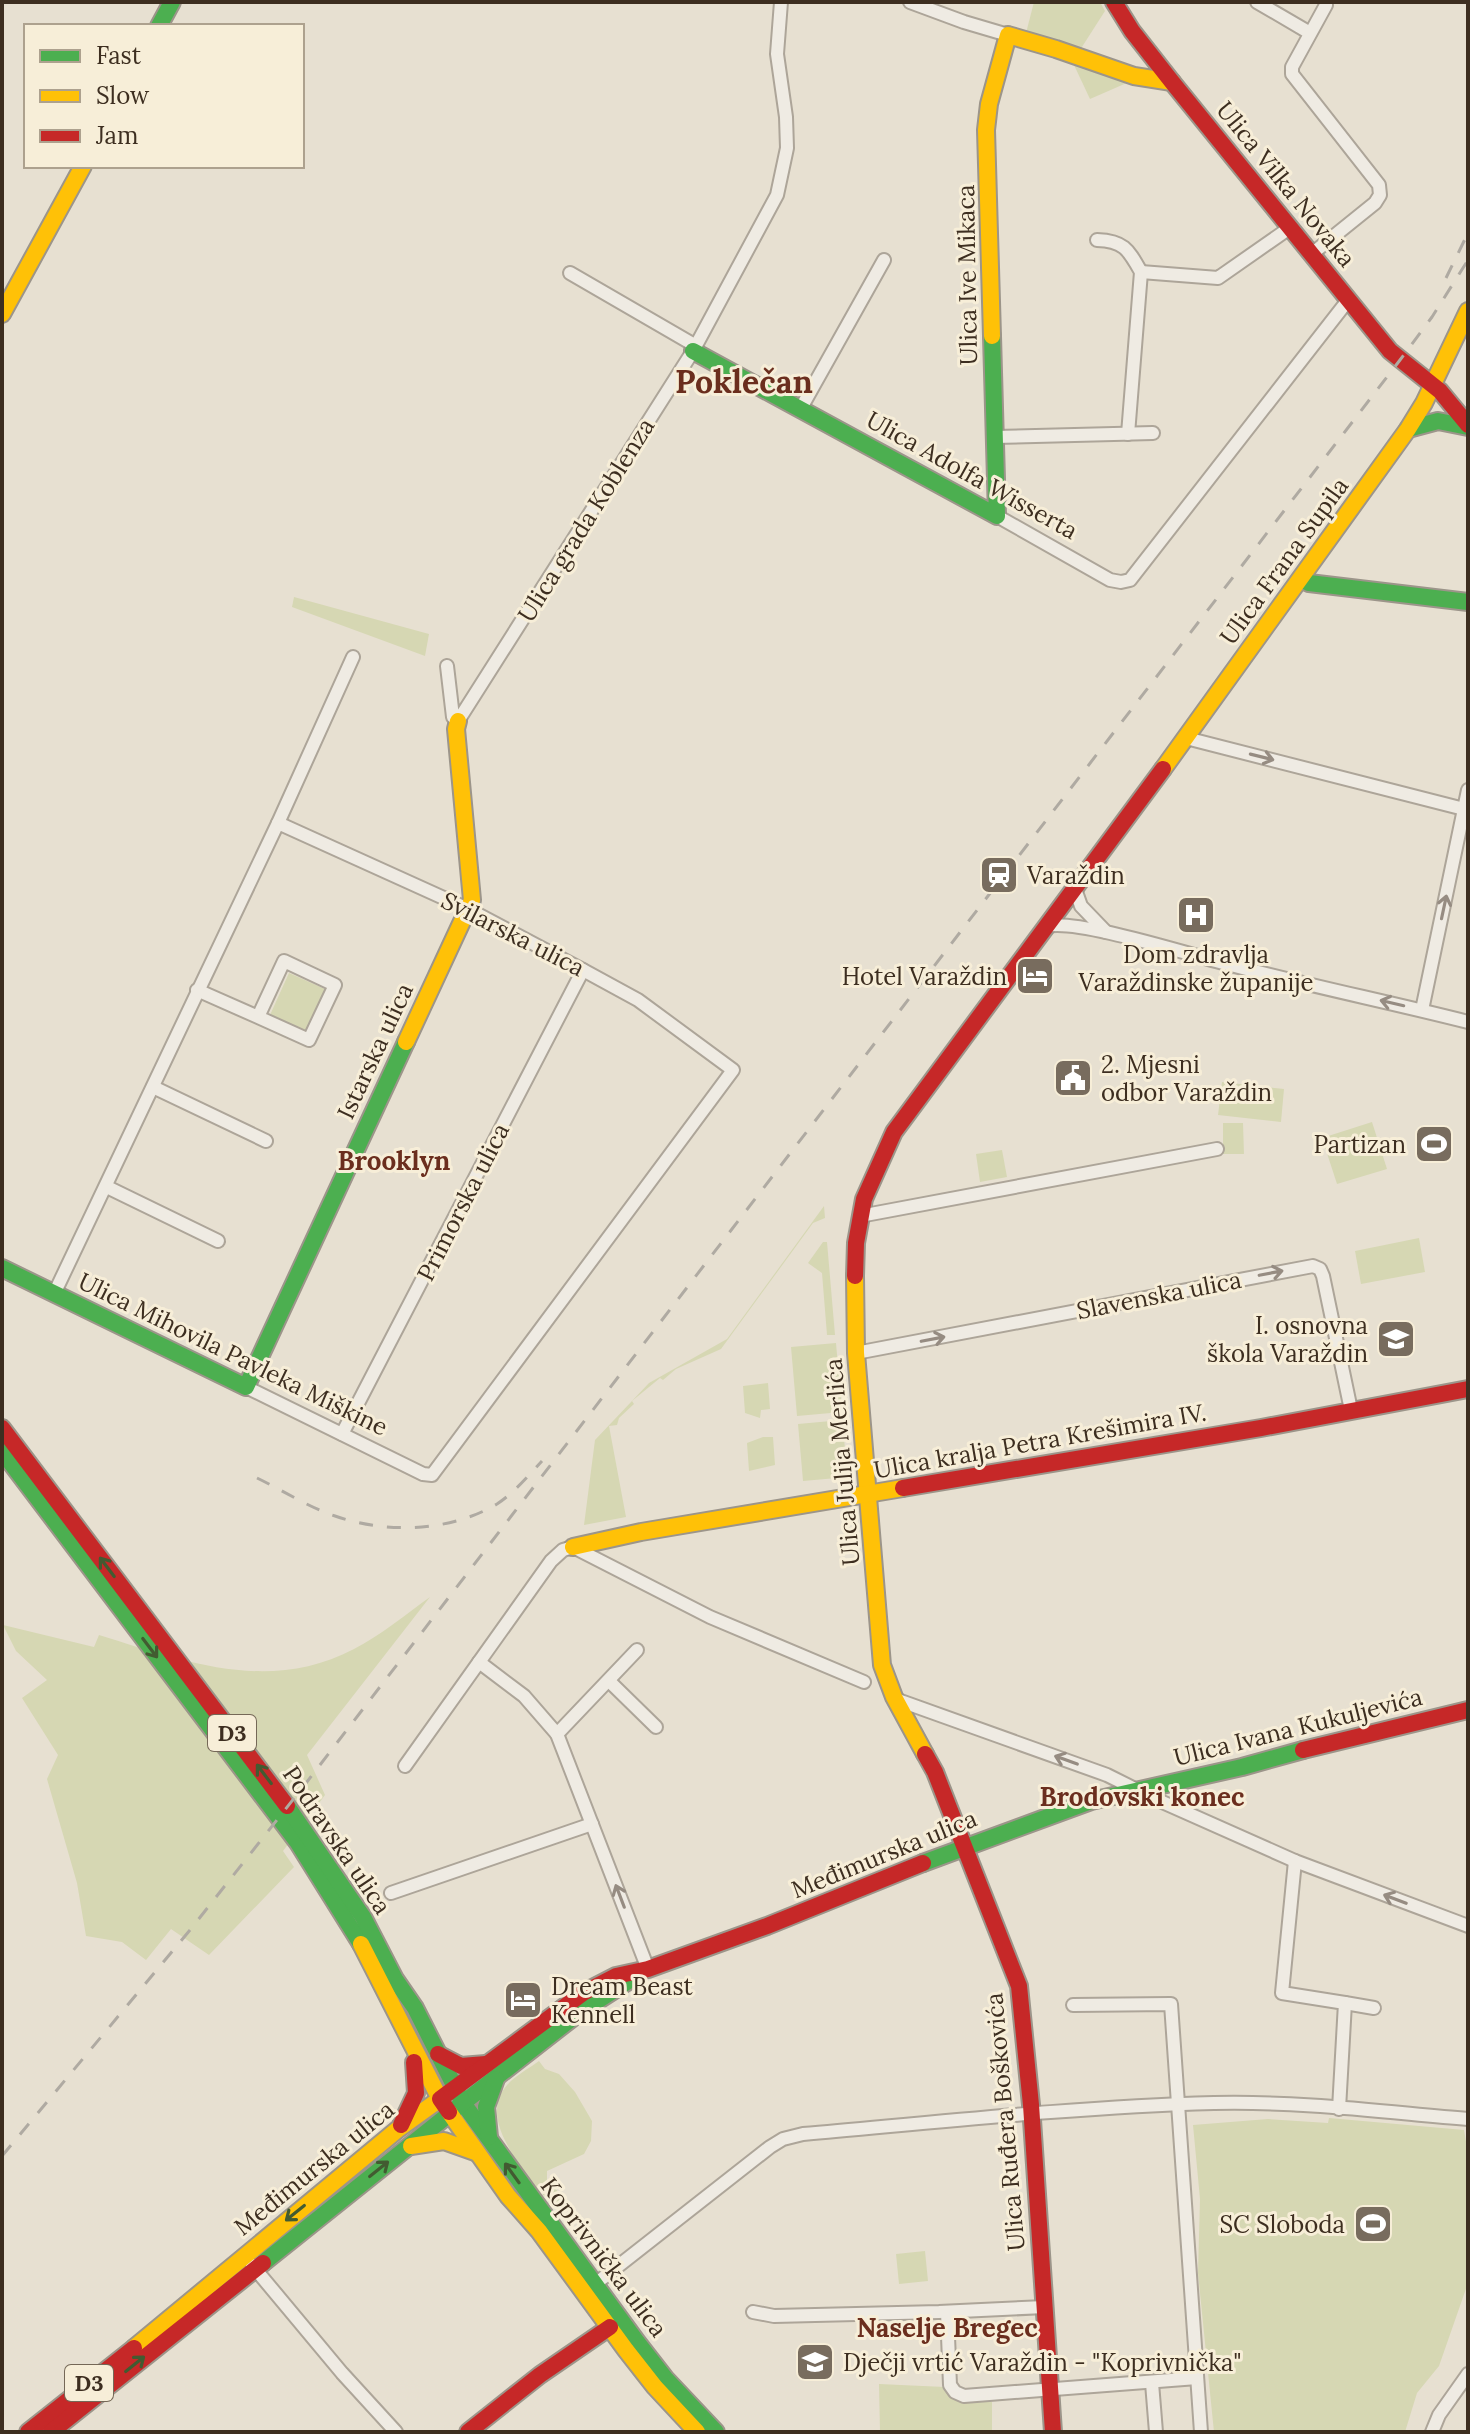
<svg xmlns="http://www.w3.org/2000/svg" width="1470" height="2434" font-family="Lora,serif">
<rect width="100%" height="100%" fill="#e7e0d1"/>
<g fill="#d6d7b3">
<polygon points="1034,2 1100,2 1105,11 1080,50 1026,33"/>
<polygon points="1074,65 1129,82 1090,99"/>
<polygon points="294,597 429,634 425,656 292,607"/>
<polygon points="289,973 325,989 306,1031 270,1015"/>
<polygon points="1222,1082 1284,1089 1281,1122 1218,1115"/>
<polygon points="1372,1122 1387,1169 1337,1184 1322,1138"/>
<polygon points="1223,1123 1243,1123 1244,1154 1223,1154"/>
<polygon points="1002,1150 1007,1177 980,1182 976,1154"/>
<polygon points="824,1206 825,1218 813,1223 721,1349 676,1369 663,1380 660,1378 632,1401 634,1404 619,1418 617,1425 609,1426 626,1517 584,1525 595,1440 649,1383 727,1339"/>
<polygon points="1419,1238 1425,1272 1361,1284 1355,1251"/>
<polygon points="823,1242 827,1242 835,1335 827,1335 822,1273 808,1263"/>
<polygon points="836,1343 842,1412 797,1416 791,1347"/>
<polygon points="768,1383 770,1409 761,1410 760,1418 745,1413 743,1386"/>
<polygon points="842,1420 848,1477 803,1481 798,1424"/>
<polygon points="763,1437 773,1437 775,1465 749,1471 747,1443"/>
<path d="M430,1597L307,1755L325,1795L283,1851L294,1867L209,1955L171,1929L146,1960L122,1942L86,1936L77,1883L47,1779L58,1755L22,1698L47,1680L16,1651L3,1625L94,1647L99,1635C183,1661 269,1694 354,1649C381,1635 405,1615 430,1597Z"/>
<path d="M539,2061L545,2069L559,2074L575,2092L592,2121L591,2141L584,2154L547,2171V2180L564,2198L555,2209C534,2183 482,2129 501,2094C508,2079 527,2070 539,2061Z"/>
<polygon points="1329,2118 1464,2130 1468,2153 1468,2283 1439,2366 1417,2393 1405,2432 1214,2432 1198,2273 1200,2199 1193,2125 1268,2119 1328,2123"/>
<polygon points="925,2251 928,2281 899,2284 896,2254"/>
<polygon points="879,2384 945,2387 959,2401 992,2402 992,2432 880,2432"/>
</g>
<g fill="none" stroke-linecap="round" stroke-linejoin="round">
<g stroke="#ada599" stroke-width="16">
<g id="street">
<polyline points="910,2 964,22 1008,35"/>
<polyline points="1257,2 1310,33"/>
<path d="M1097,240C1124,241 1128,249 1141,272L1128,434"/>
<polyline points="1313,253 1375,203 1380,195 1379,185 1292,74 1292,67 1326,5"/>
<polyline points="1141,272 1218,278 1291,227"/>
<polyline points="570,273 696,346"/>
<polyline points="801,408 884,260"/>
<polyline points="994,437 1153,433"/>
<polyline points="997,516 1110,580 1121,582 1130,580 1349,299"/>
<polyline points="447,666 453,717 458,721 693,351 777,195 787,148 786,117 777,54 781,2"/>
<polyline points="1186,738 1464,809"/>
<polyline points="1075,889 1081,906 1106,932"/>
<path d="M1047,926C1080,919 1193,956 1231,965C1310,986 1389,1002 1468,1022"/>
<polyline points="197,990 258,1017 284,961 335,985 309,1040 258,1017"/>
<polyline points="1422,1010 1468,790"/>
<polyline points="153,1087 266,1141"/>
<polyline points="107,1187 218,1241"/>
<polyline points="860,1216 1217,1149"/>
<polyline points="54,1294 278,823 353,657"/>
<polyline points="856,1353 1313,1266 1320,1269 1323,1276 1351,1410"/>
<polyline points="246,1387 423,1474 432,1475 733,1070 638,1000 583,970 468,909 278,823"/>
<polyline points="342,1434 583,970"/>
<polyline points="479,1662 524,1696 557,1734 648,1969"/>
<polyline points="609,1681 656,1727"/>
<polyline points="895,1699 1107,1775 1151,1797 1295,1861 1468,1926"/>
<polyline points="557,1734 637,1650"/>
<polyline points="405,1766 551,1561 563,1550 573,1547 710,1617 864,1682"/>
<polyline points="1295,1861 1282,1993 1345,2003 1339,2109"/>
<polyline points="391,1893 592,1824"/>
<polyline points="1345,2003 1374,2008"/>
<polyline points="1073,2005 1171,2004 1201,2432"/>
<polyline points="252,2265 342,2373 396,2432"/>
<path d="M594,2285L770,2147L783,2139L803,2134C939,2122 1077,2107 1214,2103C1299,2101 1384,2112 1468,2119"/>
<polyline points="753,2312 774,2316 939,2312 1045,2307"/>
<polyline points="947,2312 950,2385 955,2392 964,2396 1197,2378"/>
<polyline points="1152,2383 1156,2432"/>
<polyline points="1432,2432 1439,2415 1468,2374"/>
</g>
</g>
<g stroke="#9c958a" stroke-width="20">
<g id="fast">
<polyline points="159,26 172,2"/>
<polyline points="693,351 997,516 992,336"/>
<polyline points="1408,429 1438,421 1468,427"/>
<polyline points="1301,579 1309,583 1468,602"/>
<polyline points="2,1268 246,1387 406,1042"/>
<polyline points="2,1451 298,1843 361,1944"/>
<polyline points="923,1863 1091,1801 1242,1767 1303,1750"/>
<polyline points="636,1976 580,2012 463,2103 637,2342 665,2378 716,2432"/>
<polyline points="489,2137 486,2107 496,2079"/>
<polyline points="263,2263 463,2103 415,2008 395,1979 363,1917 287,1806"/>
</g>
</g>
<g stroke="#9c958a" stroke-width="20">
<g id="slow">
<polyline points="2,314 83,166"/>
<polyline points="992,336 986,130 989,104 1008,35 1056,49 1134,76 1172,82"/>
<polyline points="1163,769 1408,429 1424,403 1468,311"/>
<polyline points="406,1042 472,900 456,729 458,721"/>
<polyline points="855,1276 856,1353 882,1665 894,1697 925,1754"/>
<polyline points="573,1547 641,1532 903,1488"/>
<polyline points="449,2112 508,2196 539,2231 626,2350 655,2387 697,2432"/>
<polyline points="411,2146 444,2141 475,2152"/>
<polyline points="134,2348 397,2130 440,2099 361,1944"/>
</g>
</g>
<g stroke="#9c958a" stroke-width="20">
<g id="jam">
<polyline points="1114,2 1132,31 1172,82 1390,351 1440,391 1468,425"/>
<polyline points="855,1276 856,1243 864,1199 894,1132 1163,769"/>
<polyline points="2,1428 287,1806"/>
<polyline points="903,1488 1261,1428 1468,1389"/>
<polyline points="1303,1750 1468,1710"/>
<polyline points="925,1754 935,1772 1019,1986 1031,2105 1053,2432"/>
<polyline points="438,2054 461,2066 486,2064"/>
<polyline points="449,2112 440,2099 583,1993 616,1976 648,1969 767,1926 923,1863"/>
<polyline points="401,2125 416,2093 414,2062"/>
<polyline points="28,2432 134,2348"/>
<polyline points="51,2432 263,2263"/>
<polyline points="468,2432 540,2375 610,2327"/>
</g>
</g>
<use href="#street" stroke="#efebe3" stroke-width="12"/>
<use href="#fast" stroke="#4caf50" stroke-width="16"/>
<use href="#slow" stroke="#ffc107" stroke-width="16"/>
<use href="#jam" stroke="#c62828" stroke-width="16"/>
<g stroke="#afaaa2" stroke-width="3" stroke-dasharray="14 14" stroke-linecap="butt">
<polyline points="1446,278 1468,233"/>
<path d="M257,1478C282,1490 308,1507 335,1516C386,1534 450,1532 497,1504C514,1493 528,1476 542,1461"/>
<polyline points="2,2156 190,1930 303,1787 1400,360 1432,317 1468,260"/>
</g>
</g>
<defs><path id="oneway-shaft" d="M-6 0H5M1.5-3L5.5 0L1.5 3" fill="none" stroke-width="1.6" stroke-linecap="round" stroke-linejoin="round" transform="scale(2)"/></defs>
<g stroke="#968c82">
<use href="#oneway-shaft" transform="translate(1262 757) rotate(14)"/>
<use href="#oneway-shaft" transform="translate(1444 907) rotate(-78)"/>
<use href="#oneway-shaft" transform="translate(1392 1003) rotate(-167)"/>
<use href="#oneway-shaft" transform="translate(1271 1273) rotate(-11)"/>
<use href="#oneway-shaft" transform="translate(933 1339) rotate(-11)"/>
<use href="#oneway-shaft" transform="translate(1066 1760) rotate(-160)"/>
<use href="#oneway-shaft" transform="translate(620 1896) rotate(-111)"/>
<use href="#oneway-shaft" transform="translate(1395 1899) rotate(-159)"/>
</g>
<g stroke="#425b31">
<use href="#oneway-shaft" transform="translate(107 1567) rotate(-127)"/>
<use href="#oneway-shaft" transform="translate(150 1648) rotate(53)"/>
<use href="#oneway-shaft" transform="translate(264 1774) rotate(-127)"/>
<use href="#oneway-shaft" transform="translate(379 2169) rotate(-39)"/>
<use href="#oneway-shaft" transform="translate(512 2173) rotate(-126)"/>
<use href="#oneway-shaft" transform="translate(295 2213) rotate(141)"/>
<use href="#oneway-shaft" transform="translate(135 2364) rotate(-39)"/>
</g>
<defs>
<g id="station-square" transform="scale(2)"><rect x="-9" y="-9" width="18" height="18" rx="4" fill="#786c5e" stroke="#f7eed8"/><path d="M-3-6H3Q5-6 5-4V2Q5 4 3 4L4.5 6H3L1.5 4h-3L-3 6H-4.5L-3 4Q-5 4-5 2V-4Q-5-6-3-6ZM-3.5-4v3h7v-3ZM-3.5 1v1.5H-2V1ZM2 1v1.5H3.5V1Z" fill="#fff"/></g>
<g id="hospital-square" transform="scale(2)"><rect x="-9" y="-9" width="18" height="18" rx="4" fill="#786c5e" stroke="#f7eed8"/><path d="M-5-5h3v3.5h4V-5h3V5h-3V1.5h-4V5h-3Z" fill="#fff"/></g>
<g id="hotel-square" transform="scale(2)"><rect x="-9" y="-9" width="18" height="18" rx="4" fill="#786c5e" stroke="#f7eed8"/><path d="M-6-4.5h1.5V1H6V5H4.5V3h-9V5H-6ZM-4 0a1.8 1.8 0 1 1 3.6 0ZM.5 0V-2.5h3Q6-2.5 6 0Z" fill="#fff"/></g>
<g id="civic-square" transform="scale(2)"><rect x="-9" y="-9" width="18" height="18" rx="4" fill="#786c5e" stroke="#f7eed8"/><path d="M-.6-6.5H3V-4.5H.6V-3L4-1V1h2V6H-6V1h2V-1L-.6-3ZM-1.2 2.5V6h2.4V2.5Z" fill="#fff"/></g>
<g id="stadium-square" transform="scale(2)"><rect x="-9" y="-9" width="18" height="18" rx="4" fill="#786c5e" stroke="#f7eed8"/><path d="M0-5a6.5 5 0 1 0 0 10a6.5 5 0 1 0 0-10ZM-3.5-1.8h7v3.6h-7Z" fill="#fff"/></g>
<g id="school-square" transform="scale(2)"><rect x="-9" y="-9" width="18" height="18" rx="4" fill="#786c5e" stroke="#f7eed8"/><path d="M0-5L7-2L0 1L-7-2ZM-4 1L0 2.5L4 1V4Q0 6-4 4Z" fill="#fff"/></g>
</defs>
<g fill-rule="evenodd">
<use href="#station-square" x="999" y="875"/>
<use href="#hospital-square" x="1196" y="915"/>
<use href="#hotel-square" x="1035" y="976"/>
<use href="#civic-square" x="1073" y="1078"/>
<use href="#stadium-square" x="1434" y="1144"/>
<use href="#school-square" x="1396" y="1339"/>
<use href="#hotel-square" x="523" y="2000"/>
<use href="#stadium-square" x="1373" y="2224"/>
<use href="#school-square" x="815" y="2362"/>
</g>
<g text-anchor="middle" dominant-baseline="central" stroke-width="6" stroke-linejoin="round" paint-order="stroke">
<g fill="#f7eed8" stroke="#756857" stroke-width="2">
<rect x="208" y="1715" width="48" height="36" rx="6"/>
<rect x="65" y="2365" width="48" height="36" rx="6"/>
</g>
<g font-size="22" font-weight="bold" fill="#3d2e20">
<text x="232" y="1733">D3</text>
<text x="89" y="2383">D3</text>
</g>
<g font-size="24" fill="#3d2e20" stroke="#f7eed8">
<text transform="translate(1286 184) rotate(51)">Ulica Vilka Novaka</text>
<text transform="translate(967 275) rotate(-91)">Ulica Ive Mikaca</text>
<text transform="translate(972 475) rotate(29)">Ulica Adolfa Wisserta</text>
<text transform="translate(586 520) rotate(-58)">Ulica grada Koblenza</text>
<text transform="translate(1284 561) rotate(-54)">Ulica Frana Supila</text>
<text transform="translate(513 934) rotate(27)">Svilarska ulica</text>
<text transform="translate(375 1051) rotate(-65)">Istarska ulica</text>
<text transform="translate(463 1202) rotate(-63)">Primorska ulica</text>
<text transform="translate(1159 1295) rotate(-11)">Slavenska ulica</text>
<text transform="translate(233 1354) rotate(26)">Ulica Mihovila Pavleka Miškine</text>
<text transform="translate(1040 1441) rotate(-10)">Ulica kralja Petra Krešimira IV.</text>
<text transform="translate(842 1462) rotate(-95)">Ulica Julija Merlića</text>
<text transform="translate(1298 1727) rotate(-14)">Ulica Ivana Kukuljevića</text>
<text transform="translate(337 1840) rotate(56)">Podravska ulica</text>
<text transform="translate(884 1854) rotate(-22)">Međimurska ulica</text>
<text transform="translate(1005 2122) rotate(-95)">Ulica Ruđera Boškovića</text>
<text transform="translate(314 2168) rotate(-39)">Međimurska ulica</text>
<text transform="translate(604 2257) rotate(53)">Koprivnička ulica</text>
</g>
<g font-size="24" fill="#3d2e20" stroke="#f7eed8" text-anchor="start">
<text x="1027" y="875">Varaždin</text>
<text x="1196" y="954" text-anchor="middle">Dom zdravlja<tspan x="1196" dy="28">Varaždinske županije</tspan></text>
<text x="1007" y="976" text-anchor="end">Hotel Varaždin</text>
<text x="1101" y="1064">2. Mjesni<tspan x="1101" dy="28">odbor Varaždin</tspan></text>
<text x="1406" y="1144" text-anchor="end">Partizan</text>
<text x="1368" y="1325" text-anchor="end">I. osnovna<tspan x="1368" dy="28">škola Varaždin</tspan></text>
<text x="551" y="1986">Dream Beast<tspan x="551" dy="28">Kennell</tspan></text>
<text x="1345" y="2224" text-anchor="end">SC Sloboda</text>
<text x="843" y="2362">Dječji vrtić Varaždin - "Koprivnička"</text>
</g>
<g font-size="26" font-weight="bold" fill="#6b2e1e" stroke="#f7eed8">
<text x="394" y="1160">Brooklyn</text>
<text x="1142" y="1796">Brodovski konec</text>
<text x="947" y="2327">Naselje Bregec</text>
</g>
<g font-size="32" font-weight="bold" fill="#6b2e1e" stroke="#f7eed8">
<text x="744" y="381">Poklečan</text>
</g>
</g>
<rect width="1470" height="2434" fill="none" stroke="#3d2e20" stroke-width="8"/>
<rect x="24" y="24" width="280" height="144" fill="#f7eed8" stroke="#ada18e" stroke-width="2"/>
<rect x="40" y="50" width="40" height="12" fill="#4caf50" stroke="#ada18e" stroke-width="2"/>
<text x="96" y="64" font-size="24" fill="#3d2e20">Fast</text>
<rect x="40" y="90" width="40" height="12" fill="#ffc107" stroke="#ada18e" stroke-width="2"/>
<text x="96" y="104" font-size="24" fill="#3d2e20">Slow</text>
<rect x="40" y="130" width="40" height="12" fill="#c62828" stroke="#ada18e" stroke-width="2"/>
<text x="96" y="144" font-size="24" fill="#3d2e20">Jam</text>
</svg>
